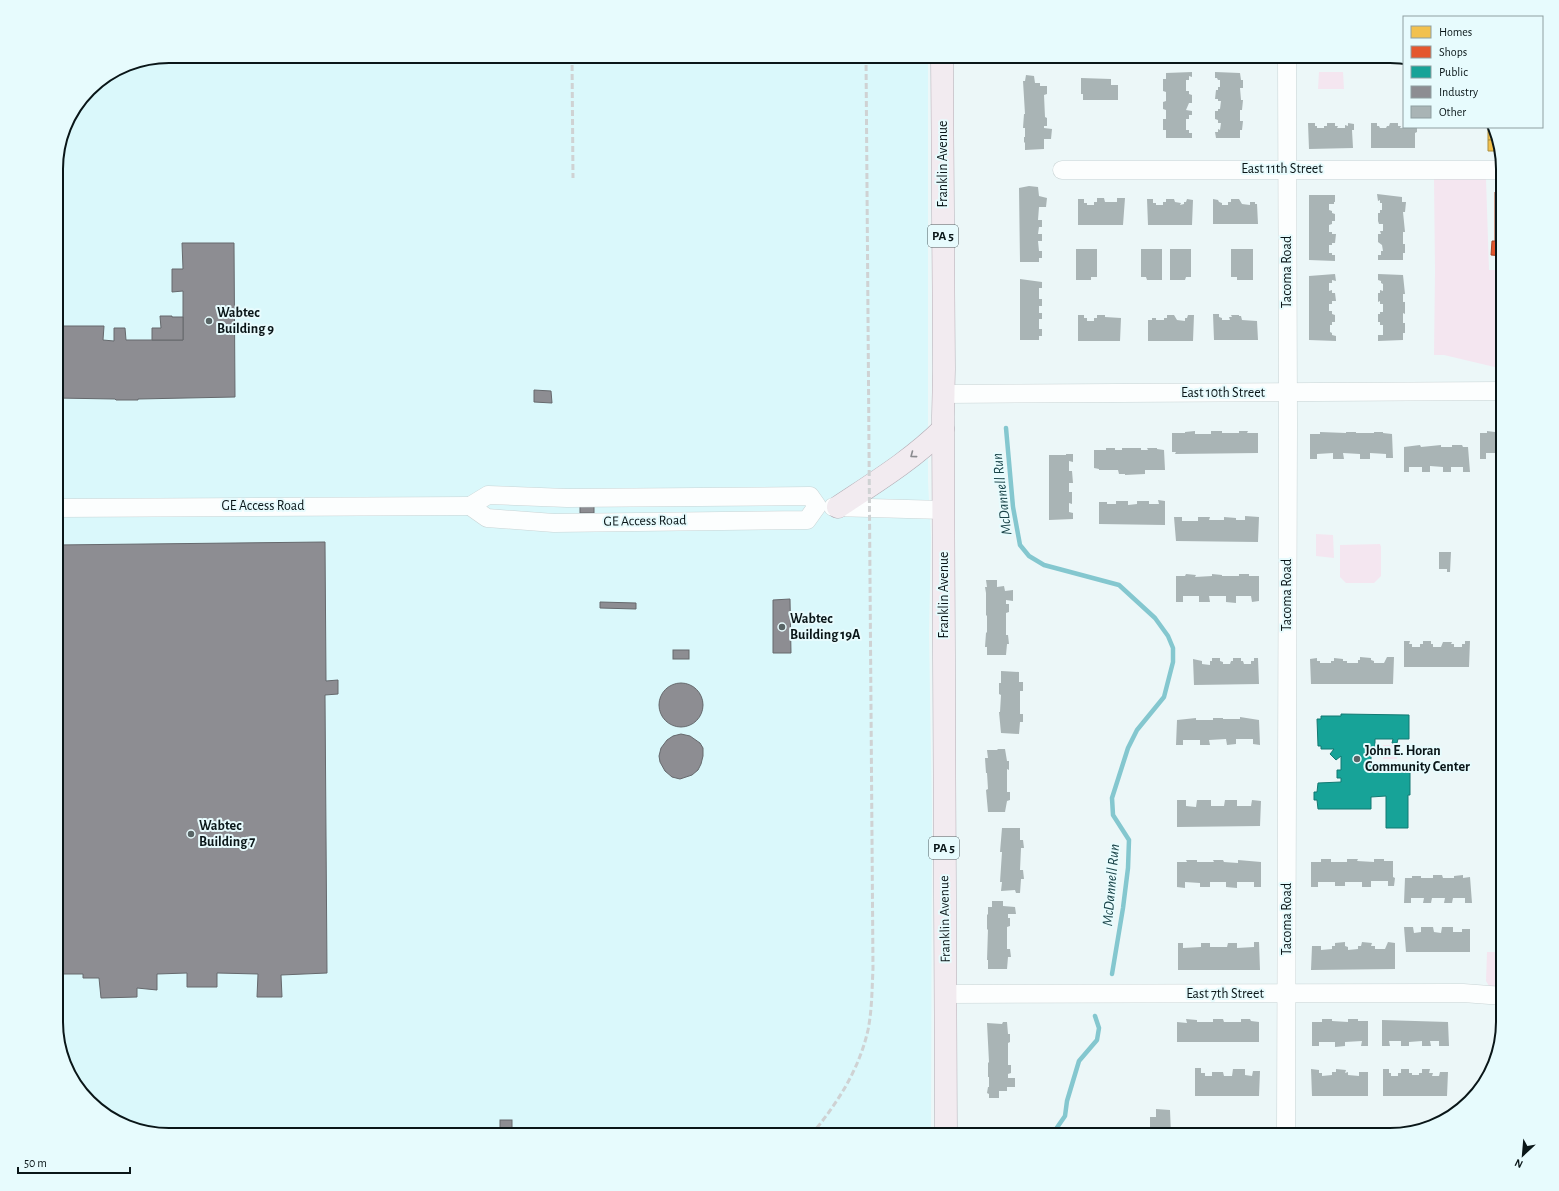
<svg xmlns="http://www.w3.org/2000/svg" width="1559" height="1191" font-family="'Alegreya Sans',sans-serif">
<rect width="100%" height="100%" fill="#ecf7f8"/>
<polygon fill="#daf8fb" points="170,56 928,56 928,482 931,537 929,633 932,812 931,1135 169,1135 133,1129 100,1111 68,1072 56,1029 56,162 68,119 94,84 126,65"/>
<g fill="#f4e6f0">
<polygon points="1319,72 1343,72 1344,89 1318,89"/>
<polygon points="1434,179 1486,179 1489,270 1503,270 1503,369 1444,355 1434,355 1435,271"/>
<polygon points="1316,534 1333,535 1334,558 1316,556"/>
<polygon points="1380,544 1381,547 1381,576 1374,583 1346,583 1340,577 1340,545"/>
<rect x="1383" y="745" width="14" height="14"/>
<polygon points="1503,756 1503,988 1489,986 1486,981 1487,952 1500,952"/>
</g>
<g fill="#f2c14e" stroke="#ac8e3e">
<polygon points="1488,130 1494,130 1496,140 1488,140"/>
<polygon points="1488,140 1496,140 1499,151 1488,151"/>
</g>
<polygon fill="#e4572e" stroke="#a34427" points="1495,192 1503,192 1503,256 1491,255 1492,241 1495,241"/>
<polygon fill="#17a398" stroke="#137972" points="1341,714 1409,715 1409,739 1398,739 1397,743 1392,743 1393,739 1375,739 1375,748 1371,748 1371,766 1410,766 1410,795 1408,795 1408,828 1386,828 1386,796 1371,797 1371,809 1318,809 1317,800 1314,800 1314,792 1317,792 1318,783 1341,782 1341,778 1337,778 1337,770 1341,770 1341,756 1336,760 1330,754 1334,749 1321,749 1321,746 1318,746 1317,719 1321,719 1321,716 1341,716"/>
<g fill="#8d8d92" stroke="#66696d">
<polygon points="182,243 234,243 235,397 138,399 138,400 116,400 115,399 56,398 56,326 104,326 103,340 114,341 114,328 125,328 126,340 183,340 183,291 172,292 172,269 183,269"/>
<polygon points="160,316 172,316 172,317 183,317 183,340 152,340 152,328 161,328"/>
<polygon points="534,390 551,391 552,403 534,402"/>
<rect x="580" y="505" width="14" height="8"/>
<polygon points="325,542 326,681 338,680 338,694 325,695 327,973 281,975 282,997 257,997 258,974 217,973 217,987 187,987 187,973 157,974 157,990 137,988 137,997 101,998 99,978 83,978 83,974 56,974 56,545"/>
<polygon points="790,599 791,653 773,653 773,600"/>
<polygon points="600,602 636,603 636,609 600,608"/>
<rect x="673" y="650" width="16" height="9"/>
<circle cx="681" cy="705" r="22"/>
<polygon points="681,734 690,736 700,743 703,748 703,756 701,764 698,770 692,775 680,779 672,777 665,771 660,762 659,756 661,748 667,740 673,736"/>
<rect x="500" y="1120" width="12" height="15"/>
</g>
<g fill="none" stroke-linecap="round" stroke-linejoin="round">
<g stroke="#84c7cf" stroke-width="4.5">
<polyline points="1006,428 1013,507 1020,545 1029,556 1044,565 1119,585 1155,618 1168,636 1173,648 1173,662 1164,697 1137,730 1128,748 1112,798 1113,815 1129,840 1128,868 1123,908 1112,974"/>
<polyline points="1048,1135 1056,1129 1065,1116 1067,1101 1079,1061 1097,1040 1099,1028 1095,1016"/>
</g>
</g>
<g fill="#a9b4b5">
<polygon points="1008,56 1027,56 1027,62 1008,60"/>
<rect x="1090" y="56" width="31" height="6"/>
<polygon points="1150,56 1176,56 1176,62 1150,61"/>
<polygon points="1231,56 1255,56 1256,61 1232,62"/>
<polygon points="1192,72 1192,77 1189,76 1189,80 1186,80 1186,91 1189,91 1189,94 1192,95 1192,103 1189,103 1186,110 1192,111 1192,115 1189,115 1189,119 1186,119 1186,130 1189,130 1189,133 1192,133 1192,138 1166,138 1166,130 1163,130 1163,119 1166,119 1166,110 1163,109 1163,102 1166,101 1166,92 1163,91 1163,79 1166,79 1166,73"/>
<polygon points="1215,72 1240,73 1241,80 1243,80 1243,88 1240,88 1241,100 1243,100 1242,110 1240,110 1240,121 1243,121 1242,130 1240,130 1240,138 1216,138 1215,132 1218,132 1218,129 1220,130 1221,123 1218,123 1218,120 1215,119 1215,111 1218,111 1218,109 1220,109 1221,101 1218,101 1218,99 1215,99 1216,90 1218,90 1218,87 1220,87 1220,80 1218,80 1217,78 1215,78"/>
<polygon points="1026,75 1034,76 1035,83 1040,83 1040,86 1047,86 1047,94 1044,95 1045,117 1047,118 1047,126 1044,126 1044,128 1052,129 1051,139 1044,139 1044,149 1025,150 1025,143 1024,142 1024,137 1025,137 1025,128 1023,128 1024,114 1025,114 1023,81 1025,81"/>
<polygon points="1081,78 1111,79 1111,85 1118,85 1118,100 1083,100 1083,94 1081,94"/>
<polygon points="1308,123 1315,123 1315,126 1317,126 1317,128 1324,128 1324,126 1327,126 1327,123 1335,123 1335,126 1338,126 1337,128 1345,128 1345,125 1348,126 1348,123 1354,124 1354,130 1352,130 1353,148 1309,149"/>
<polygon points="1371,123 1377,123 1377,126 1379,126 1380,128 1386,128 1387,126 1389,126 1390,123 1398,123 1398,126 1401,126 1400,128 1417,127 1417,132 1415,133 1415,148 1371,148"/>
<polygon points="1029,186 1038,187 1039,196 1047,198 1046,207 1039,207 1038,220 1042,220 1042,227 1039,227 1038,234 1042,234 1042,241 1038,241 1039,251 1042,251 1042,258 1039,258 1039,262 1020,262 1019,188"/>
<polygon points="1377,194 1402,197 1402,202 1406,202 1405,212 1403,212 1405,232 1403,232 1403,244 1405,244 1405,253 1403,253 1403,260 1378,260 1378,255 1381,255 1381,251 1383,251 1382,245 1378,242 1378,234 1381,234 1380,231 1383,231 1383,224 1379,224 1378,221 1378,213 1380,213 1380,210 1382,210 1382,203 1380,203 1380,200 1378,201"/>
<polygon points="1309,195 1335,195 1335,202 1334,202 1334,204 1329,204 1329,210 1332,211 1332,213 1335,214 1335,221 1332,221 1332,224 1329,225 1329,232 1332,232 1332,234 1336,234 1335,243 1332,243 1332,245 1329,245 1329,253 1332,253 1332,255 1335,255 1335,261 1309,260"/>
<polygon points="1097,198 1104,198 1105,202 1117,202 1117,198 1125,198 1123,225 1078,225 1078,199 1084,199 1084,203 1087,203 1087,205 1094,205 1094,202 1097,202"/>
<polygon points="1147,199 1153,199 1153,203 1156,203 1156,205 1163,205 1163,202 1166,202 1166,199 1174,199 1175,202 1181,203 1180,205 1184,204 1184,202 1186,202 1187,199 1193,200 1192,225 1148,225"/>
<polygon points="1213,199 1218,200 1219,202 1222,203 1222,205 1228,205 1228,202 1231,202 1231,199 1239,199 1242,204 1250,205 1250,202 1255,202 1255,204 1257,204 1258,224 1213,224"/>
<polygon points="1076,249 1097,249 1097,277 1091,277 1091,280 1076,280"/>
<polygon points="1141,249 1162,249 1162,280 1147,280 1146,277 1141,277"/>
<polygon points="1170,249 1191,249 1191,277 1186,277 1185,280 1170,280"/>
<polygon points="1231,249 1253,249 1253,280 1237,280 1237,277 1231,277"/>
<polygon points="1335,274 1336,281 1332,280 1332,283 1329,283 1329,291 1332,290 1332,293 1335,293 1336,301 1332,301 1332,304 1329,304 1329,311 1332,311 1332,314 1335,315 1335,322 1332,322 1332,325 1330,325 1330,332 1332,333 1332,335 1336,336 1336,341 1309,340 1309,276"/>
<polygon points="1378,274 1403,275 1405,294 1403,294 1403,302 1405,302 1405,314 1403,313 1403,323 1405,323 1405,333 1403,333 1403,340 1378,341 1378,335 1383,335 1383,325 1380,325 1380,322 1378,322 1378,314 1380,314 1380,312 1383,312 1383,304 1380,304 1380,301 1378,302 1378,293 1380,293 1380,290 1383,291 1383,284 1381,283 1381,281 1378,280"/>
<polygon points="1020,279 1042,282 1042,288 1039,288 1039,299 1042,299 1042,306 1039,306 1039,313 1042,313 1042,319 1039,319 1039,329 1042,329 1042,336 1039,336 1039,340 1020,340"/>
<polygon points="1213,314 1219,314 1219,317 1222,318 1222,320 1230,320 1229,317 1232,317 1231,315 1239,315 1239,316 1241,316 1242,320 1257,321 1258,340 1214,340"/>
<polygon points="1078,315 1084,315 1084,318 1087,318 1087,321 1094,321 1094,318 1097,318 1097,315 1105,315 1105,317 1121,318 1120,341 1078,341"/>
<polygon points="1167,315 1174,315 1177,320 1185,321 1185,318 1187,318 1188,315 1194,315 1193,341 1148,341 1148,320 1152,320 1152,318 1156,318 1156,320 1164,320 1164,318 1167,318"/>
<polygon points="1195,431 1195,434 1211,434 1211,431 1222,431 1222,433 1239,433 1239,431 1248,431 1247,433 1258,433 1258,453 1175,454 1176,452 1172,452 1172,433 1185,433 1185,432"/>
<polygon points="1487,431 1503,433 1503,458 1499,458 1499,453 1486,453 1486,459 1480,459 1480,433 1487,433"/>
<polygon points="1320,432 1346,433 1346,432 1356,432 1356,433 1374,433 1374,432 1383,432 1383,433 1392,434 1393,458 1386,458 1386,454 1370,453 1370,459 1360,459 1360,454 1343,453 1344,459 1333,459 1333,453 1317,454 1317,459 1310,459 1310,434 1320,434"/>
<polygon points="1420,445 1421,447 1441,445 1441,447 1452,447 1452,445 1462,445 1463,447 1468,447 1470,472 1463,472 1463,467 1451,467 1451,472 1443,472 1443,467 1430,466 1430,472 1422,472 1422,467 1409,467 1409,472 1404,472 1404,447"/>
<polygon points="1106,448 1115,448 1115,450 1122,450 1122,448 1141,448 1141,450 1148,450 1147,448 1157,448 1157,449 1164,450 1165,470 1145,470 1145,474 1125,475 1125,474 1119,474 1118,470 1099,470 1099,469 1094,468 1094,450 1106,450"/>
<polygon points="1066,454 1073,454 1073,462 1069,461 1069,471 1072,471 1073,483 1069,483 1069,492 1072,492 1072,504 1069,503 1069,512 1073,513 1073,519 1049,520 1049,455 1066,455"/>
<polygon points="1158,500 1165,501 1165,525 1099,524 1099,502 1107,502 1107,504 1116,504 1116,501 1128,501 1128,505 1137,504 1137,501 1149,501 1149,504 1159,504"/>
<polygon points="1245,516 1259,517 1258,542 1176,541 1174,517 1182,517 1182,521 1198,521 1198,517 1210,517 1209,520 1224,520 1224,517 1236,518 1236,520 1245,520"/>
<polygon points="1439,552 1451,552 1450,572 1447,572 1447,569 1439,569"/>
<polygon points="1186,574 1196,575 1195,577 1212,576 1212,574 1222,575 1222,576 1239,576 1239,574 1249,574 1249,576 1259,576 1259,601 1252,602 1251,596 1236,596 1236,603 1226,602 1226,596 1209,596 1210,602 1199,602 1199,596 1183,596 1183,602 1176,602 1176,576 1185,576"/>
<polygon points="986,580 997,580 997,587 1004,586 1005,591 1013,590 1013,601 1006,600 1006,604 1009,604 1009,612 1006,613 1006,635 1008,635 1009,644 1007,644 1006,655 987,655 987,647 985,647 986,633 987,632 987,615 986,616 986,593 985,587 987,587"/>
<polygon points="1404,641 1410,641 1409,644 1412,644 1412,647 1420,647 1420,644 1423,644 1423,641 1431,641 1431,644 1433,644 1433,647 1441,647 1443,642 1452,642 1451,644 1454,644 1454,647 1462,647 1462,644 1465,644 1465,641 1470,641 1469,667 1404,667"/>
<polygon points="1360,657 1371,658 1371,660 1374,661 1374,663 1384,663 1387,657 1394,657 1393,684 1311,684 1310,659 1317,658 1317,661 1320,661 1320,663 1331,663 1331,661 1334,661 1334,658 1343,659 1343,661 1347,661 1347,663 1358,663 1358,660 1360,660"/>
<polygon points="1212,658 1220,658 1220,661 1223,662 1223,664 1230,664 1231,661 1233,661 1233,658 1241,658 1241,661 1243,661 1244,664 1251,664 1251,661 1254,661 1254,658 1258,658 1259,684 1194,685 1193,659 1202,661 1202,664 1210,665 1210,661 1212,661"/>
<polygon points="1001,671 1019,672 1019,682 1023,682 1023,691 1020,691 1020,714 1023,714 1023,722 1020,722 1019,734 1001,733 999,712 1000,712 1001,695 999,694 999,683 1001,683"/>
<polygon points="1240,717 1259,720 1260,745 1253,744 1253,739 1236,739 1236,744 1227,745 1226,739 1209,740 1210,745 1200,745 1200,740 1183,740 1183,745 1176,745 1177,720 1196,718 1196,720 1213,720 1213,718 1223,718 1223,719 1240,719"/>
<polygon points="998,749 1005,749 1007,761 1009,761 1009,770 1007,769 1007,792 1010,792 1010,800 1007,801 1005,812 988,812 986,790 988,789 987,773 986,773 985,758 988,758 987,750 997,750"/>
<polygon points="1177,800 1186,800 1186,806 1196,807 1197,800 1211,800 1211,806 1224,806 1225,800 1237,800 1237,806 1251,806 1252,800 1261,801 1260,826 1177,827"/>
<polygon points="1002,828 1020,828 1020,840 1023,840 1024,848 1021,848 1020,870 1023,870 1024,879 1021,879 1020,893 1016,893 1015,890 1001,891 1002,882 1000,882 1002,852 1000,852"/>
<polygon points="1321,859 1331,859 1331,862 1347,862 1347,859 1358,859 1357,861 1374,862 1374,859 1384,859 1384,861 1393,861 1393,877 1395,878 1394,886 1388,886 1388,881 1371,881 1371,887 1362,887 1362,882 1345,882 1345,886 1335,886 1335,882 1318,882 1318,887 1311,887 1311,862 1321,862"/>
<polygon points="1186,860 1197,860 1197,862 1214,862 1213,860 1223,860 1224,862 1238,863 1238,860 1261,862 1261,887 1254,887 1254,882 1237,882 1237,888 1226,887 1226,882 1210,882 1210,887 1200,887 1200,883 1185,882 1185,888 1177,887 1177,862 1187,862"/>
<polygon points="1433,875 1442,875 1443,878 1454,878 1454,876 1463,875 1463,878 1470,877 1472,903 1465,903 1465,898 1453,898 1452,903 1444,903 1445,898 1432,898 1431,903 1423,903 1424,898 1411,898 1411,903 1404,903 1405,878 1412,878 1412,876 1421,876 1421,878 1433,878"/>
<polygon points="992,901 1003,901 1003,906 1015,907 1016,914 1008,914 1008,918 1010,918 1010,926 1007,927 1007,949 1010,949 1011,957 1008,957 1007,969 988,969 988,960 987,960 988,929 987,930 987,915 988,914 988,907 992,907"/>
<polygon points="1404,927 1413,927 1414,933 1421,932 1421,927 1433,927 1434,932 1441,933 1442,927 1453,927 1453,932 1462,932 1462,929 1470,929 1470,952 1406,952"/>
<polygon points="1254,942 1259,942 1260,970 1178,970 1178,943 1183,943 1183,948 1201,947 1201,943 1210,943 1210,947 1227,947 1228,943 1237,943 1237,948 1254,947"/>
<polygon points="1345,942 1345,946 1348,947 1348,950 1358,949 1358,946 1361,946 1362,942 1372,943 1371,946 1375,946 1375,949 1385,949 1388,942 1395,943 1395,969 1311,970 1312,946 1321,946 1321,950 1332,949 1332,946 1335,946 1335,943"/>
<polygon points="1186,1019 1197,1020 1197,1022 1213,1022 1213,1019 1223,1019 1224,1022 1241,1022 1241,1019 1250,1019 1251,1021 1259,1022 1259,1042 1177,1042 1177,1022 1187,1023"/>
<polygon points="1322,1019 1332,1019 1332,1021 1348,1022 1348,1019 1358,1019 1358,1021 1368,1021 1368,1046 1361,1046 1362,1041 1345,1042 1345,1046 1335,1047 1335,1042 1319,1042 1319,1046 1312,1046 1312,1022 1322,1022"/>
<polygon points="1382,1020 1448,1022 1449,1046 1439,1046 1439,1041 1430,1041 1431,1046 1422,1046 1422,1041 1409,1042 1409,1046 1401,1046 1401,1041 1389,1041 1390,1046 1382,1046"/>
<polygon points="1003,1022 1007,1022 1008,1034 1010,1034 1010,1042 1008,1043 1008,1065 1011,1065 1011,1073 1008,1074 1008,1078 1015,1078 1015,1087 1007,1087 1007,1091 999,1091 999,1098 989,1098 989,1094 987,1093 988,1087 989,1087 989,1077 988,1077 988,1063 989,1062 987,1023 1002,1024"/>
<polygon points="1195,1068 1201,1068 1201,1073 1205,1073 1205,1076 1212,1076 1212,1072 1223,1072 1224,1076 1232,1076 1233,1069 1245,1069 1245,1075 1252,1076 1253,1071 1260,1071 1259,1096 1195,1096"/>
<polygon points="1311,1069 1319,1070 1319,1073 1322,1073 1322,1076 1332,1075 1332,1072 1336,1072 1336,1069 1346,1070 1345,1073 1348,1072 1348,1075 1359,1076 1359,1072 1368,1072 1368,1096 1312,1096"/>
<polygon points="1383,1069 1389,1069 1389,1073 1391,1073 1391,1076 1398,1076 1398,1073 1401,1073 1401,1069 1409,1069 1409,1073 1412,1073 1412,1075 1419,1075 1419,1073 1422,1073 1422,1069 1430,1069 1429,1073 1433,1073 1432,1076 1439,1076 1440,1072 1448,1072 1447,1096 1383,1096"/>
<polygon points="1156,1109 1170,1110 1171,1135 1150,1135 1150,1117 1156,1117"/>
<polygon points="1323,1127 1333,1127 1333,1131 1350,1132 1349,1129 1358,1129 1359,1131 1368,1131 1367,1135 1312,1135 1312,1131 1323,1131"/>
<polygon points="1243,1128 1260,1131 1260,1135 1195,1135 1195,1132 1202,1132 1202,1129 1212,1129 1212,1131 1221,1131 1221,1129 1233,1129 1233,1132 1243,1131"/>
<polygon points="1393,1128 1402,1129 1402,1132 1383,1135 1383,1131 1393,1131"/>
</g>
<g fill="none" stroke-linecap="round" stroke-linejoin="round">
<g stroke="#c9d4d5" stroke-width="19">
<g id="minor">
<polyline points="1062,170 1503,170"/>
<polyline points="943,394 1503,391"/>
<polygon points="488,495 567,498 810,496 817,506 807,520 554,523 487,518 470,506"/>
<polyline points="833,507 944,510"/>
<polyline points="56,508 470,506"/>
<polyline points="946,994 1463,993 1503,996"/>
<polyline points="1286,1135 1288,423 1287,56"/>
</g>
</g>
<g stroke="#b5adb5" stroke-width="23">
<g id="major">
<polyline points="942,56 944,369 943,416 946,1135"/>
<path d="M838,507C874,483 912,460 943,429"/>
</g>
</g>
<use href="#minor" stroke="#fcfefe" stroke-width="18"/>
<use href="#major" stroke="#f2ebf0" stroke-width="22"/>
<g stroke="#cfd2d3" stroke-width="3" stroke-dasharray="6 3" stroke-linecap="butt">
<polyline points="572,56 573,178"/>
<path d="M811,1135C837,1104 859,1070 868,1030C872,1010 872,989 873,968L866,56"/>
</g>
</g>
<defs><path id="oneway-chevron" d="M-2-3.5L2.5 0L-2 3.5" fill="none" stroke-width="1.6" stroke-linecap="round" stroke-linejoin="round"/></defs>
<use stroke="#8a8b8f" href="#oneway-chevron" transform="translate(913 455) rotate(143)"/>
<g fill="#596566" stroke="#e7fbfd" stroke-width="1.5">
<circle cx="209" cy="321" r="4"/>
<circle cx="782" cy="627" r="4"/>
<circle cx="1357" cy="759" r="4"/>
<circle cx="191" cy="834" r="4"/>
</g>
<g text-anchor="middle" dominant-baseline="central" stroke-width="4" stroke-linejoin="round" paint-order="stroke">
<g fill="#e7fbfd" stroke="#4c5b5d" stroke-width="1">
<rect x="928" y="225" width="30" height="22" rx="3"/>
<rect x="929" y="837" width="30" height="22" rx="3"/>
</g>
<g font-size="13" font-weight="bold" fill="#0a1618">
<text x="943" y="236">PA 5</text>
<text x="944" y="848">PA 5</text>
</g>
<g font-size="14" fill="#0a1618" stroke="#e7fbfd">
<text transform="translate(943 164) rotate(-90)">Franklin Avenue</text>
<text x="1282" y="169">East 11th Street</text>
<text transform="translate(1287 272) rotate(-90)">Tacoma Road</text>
<text x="1223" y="393">East 10th Street</text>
<text x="263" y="506">GE Access Road</text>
<text transform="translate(645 521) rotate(-1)">GE Access Road</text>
<text transform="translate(944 595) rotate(-90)">Franklin Avenue</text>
<text transform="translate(1287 595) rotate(-90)">Tacoma Road</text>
<text transform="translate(945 919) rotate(-91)">Franklin Avenue</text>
<text transform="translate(1287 919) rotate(-90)">Tacoma Road</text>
<text x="1225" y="994">East 7th Street</text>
</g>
<g font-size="14" font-weight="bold" fill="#0a1618" stroke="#e7fbfd" text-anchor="start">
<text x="217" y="313">Wabtec<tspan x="217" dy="16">Building 9</tspan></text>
<text x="790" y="619">Wabtec<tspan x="790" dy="16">Building 19A</tspan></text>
<text x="1365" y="751">John E. Horan<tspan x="1365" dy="16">Community Center</tspan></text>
<text x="199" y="826">Wabtec<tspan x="199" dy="16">Building 7</tspan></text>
</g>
<g font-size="15" font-style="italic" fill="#1a4449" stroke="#e7fbfd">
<text transform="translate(1002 494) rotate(-97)">McDannell Run</text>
<text transform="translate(1111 885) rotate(-85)">McDannell Run</text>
</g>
</g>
<path d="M0 0H1559V1191H0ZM169 63H1390A106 106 0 0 1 1496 169V1022A106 106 0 0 1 1390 1128H169A106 106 0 0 1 63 1022V169A106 106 0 0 1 169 63Z" fill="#e7fbfd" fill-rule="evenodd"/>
<path fill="none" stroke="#0a1618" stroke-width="2" d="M169 63H1390A106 106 0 0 1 1496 169V1022A106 106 0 0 1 1390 1128H169A106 106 0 0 1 63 1022V169A106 106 0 0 1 169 63Z"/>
<rect x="1403" y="16" width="140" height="112" fill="#e7fbfd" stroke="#8f9fa1"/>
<rect x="1411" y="26" width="20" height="12" fill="#f2c14e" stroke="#8f9fa1"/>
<text x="1439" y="36" font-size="12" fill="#0a1618">Homes</text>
<rect x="1411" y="46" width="20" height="12" fill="#e4572e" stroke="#8f9fa1"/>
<text x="1439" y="56" font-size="12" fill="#0a1618">Shops</text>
<rect x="1411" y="66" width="20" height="12" fill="#17a398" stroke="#8f9fa1"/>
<text x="1439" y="76" font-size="12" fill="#0a1618">Public</text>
<rect x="1411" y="86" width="20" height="12" fill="#8d8d92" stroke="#8f9fa1"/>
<text x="1439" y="96" font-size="12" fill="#0a1618">Industry</text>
<rect x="1411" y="106" width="20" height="12" fill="#a9b4b5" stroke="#8f9fa1"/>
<text x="1439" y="116" font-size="12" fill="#0a1618">Other</text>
<g transform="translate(1523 1155) rotate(206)" stroke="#e7fbfd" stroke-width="3" paint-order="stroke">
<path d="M0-3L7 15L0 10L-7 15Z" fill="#0a1618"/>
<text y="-6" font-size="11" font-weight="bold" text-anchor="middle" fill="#0a1618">N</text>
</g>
<path d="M18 1167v6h112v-6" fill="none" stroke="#0a1618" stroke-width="2"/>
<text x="24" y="1167" font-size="12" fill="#0a1618" stroke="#e7fbfd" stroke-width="3" paint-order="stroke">50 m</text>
</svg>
